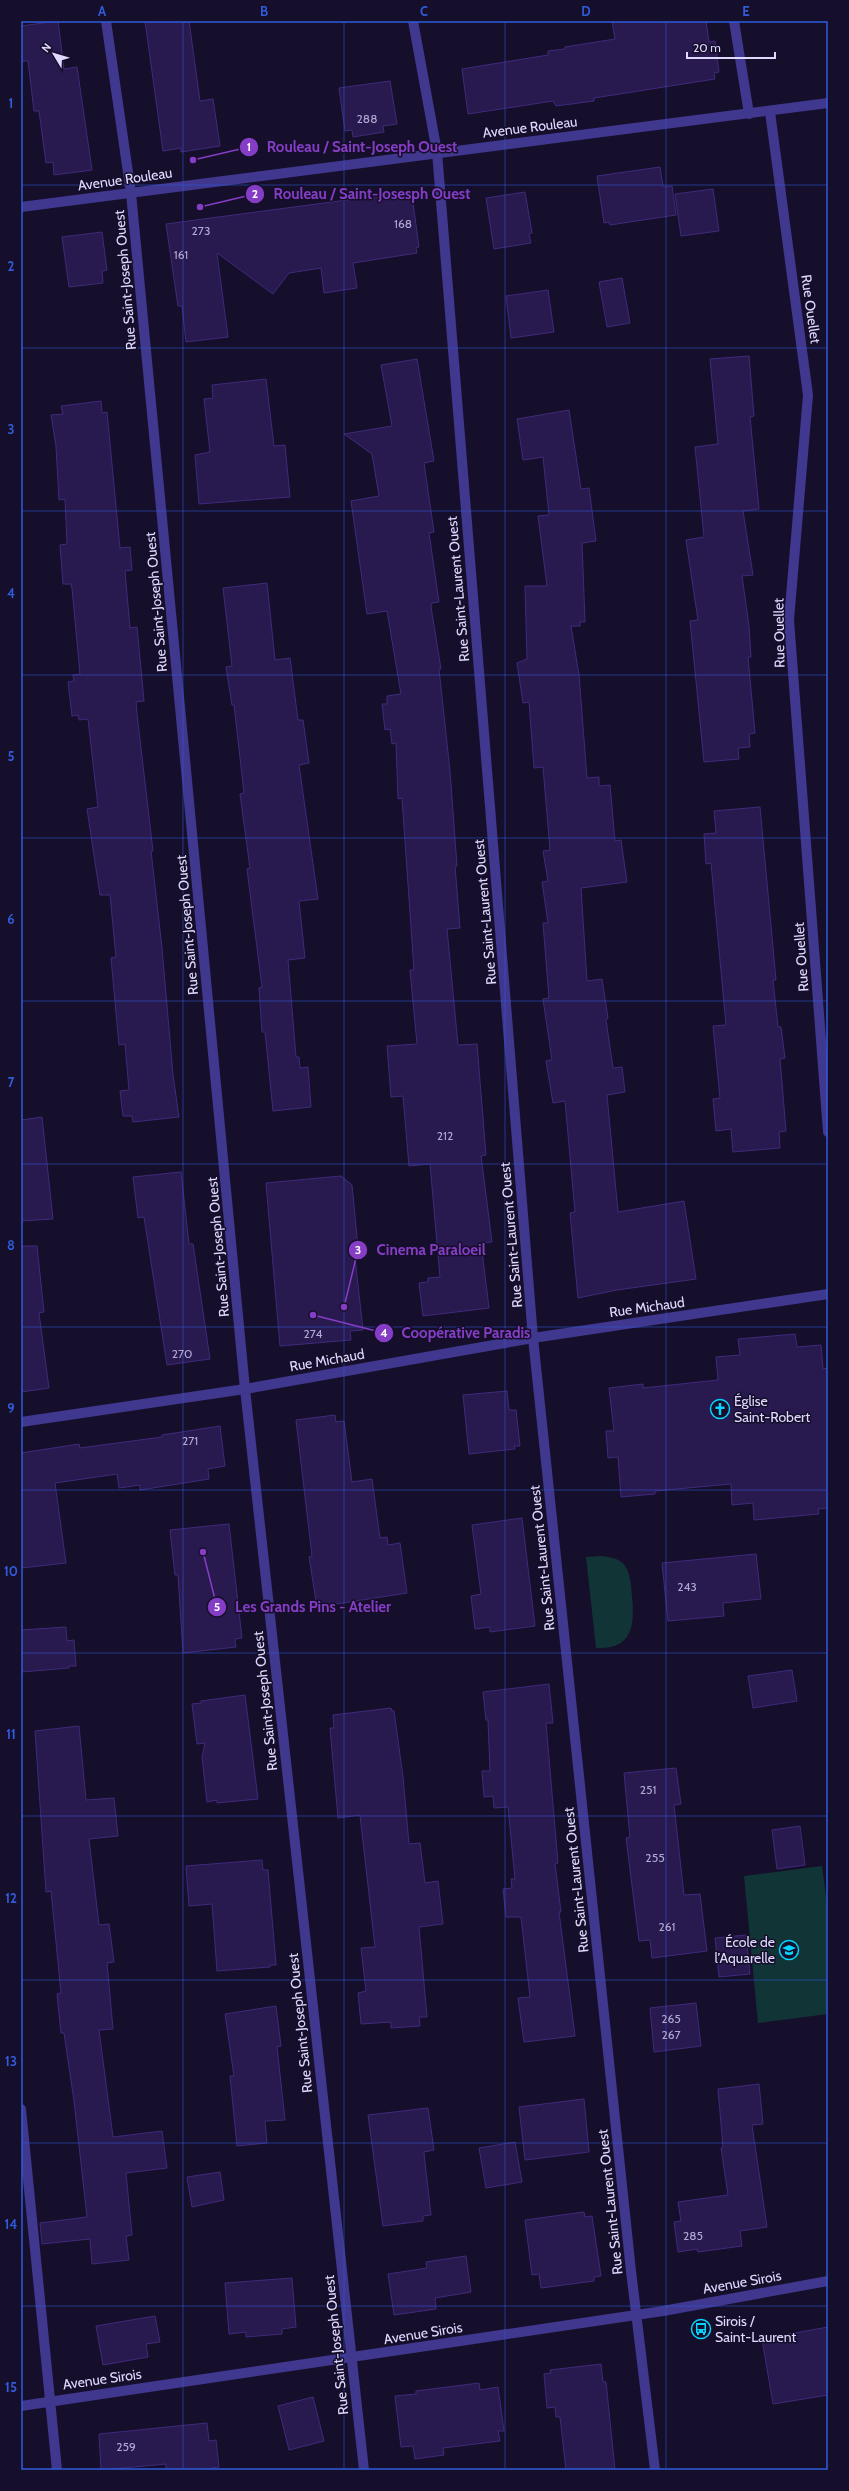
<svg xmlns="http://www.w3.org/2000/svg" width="849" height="2491" font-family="Cabin,sans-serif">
<rect width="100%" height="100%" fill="#160f2b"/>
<g fill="#113436">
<path d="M601,1556C609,1557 620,1558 625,1566C631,1575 631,1586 632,1596C635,1626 632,1650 596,1648L586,1557Z"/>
<polygon points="822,1866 828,1911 828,2014 758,2023 744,1876"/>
</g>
<g fill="#28194e" stroke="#402a7b">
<polygon points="58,21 64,69 77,67 92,170 54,175 53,162 46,163 39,111 34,111 28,61 21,61 21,26"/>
<polygon points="145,21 189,21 200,101 213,99 220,146 181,152 181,148 163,151"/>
<polygon points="612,21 706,21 709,42 715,41 719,72 714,73 715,79 594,98 594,101 556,106 553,101 468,114 462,69 548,55 548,51 565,49 565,47 615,39"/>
<polygon points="390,81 397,124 383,126 384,132 353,137 352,130 345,131 339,88"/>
<polygon points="660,167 663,187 672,186 676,215 610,225 609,222 604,223 597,176"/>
<polygon points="713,189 719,231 681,236 675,194"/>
<polygon points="407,192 408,197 412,196 419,247 416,248 417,253 353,263 357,288 324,293 321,268 289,273 273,294 217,253 228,337 186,342 182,306 178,306 166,224"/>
<polygon points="525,192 532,233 529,234 531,243 494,249 486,198"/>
<polygon points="102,232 107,270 102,271 103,283 69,287 62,237"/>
<polygon points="622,278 630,323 607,327 599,282"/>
<polygon points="548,290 554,332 511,338 506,296"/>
<polygon points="749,356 754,416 750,417 759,509 743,511 753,575 742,576 749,626 751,657 748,657 755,733 749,734 750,747 738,748 739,759 704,762 690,621 698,620 686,540 704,537 695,447 718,444 710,359"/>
<polygon points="417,359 434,461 424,463 434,532 429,533 439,602 432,603 431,607 441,669 439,669 450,771 457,866 455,866 460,928 447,929 458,1045 477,1044 486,1155 481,1156 492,1242 481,1243 489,1308 423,1316 419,1283 428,1282 428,1278 440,1277 430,1164 409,1166 403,1096 391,1097 387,1046 417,1044 410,970 414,970 402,798 398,799 396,743 392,744 390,729 385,730 382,704 387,704 387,696 401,694 387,611 367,614 351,501 379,496 372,454 344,434 392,426 381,365"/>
<polygon points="266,379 274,446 285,445 290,497 199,504 195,455 210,452 204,399 213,398 212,385"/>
<polygon points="101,401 102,413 107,412 120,548 130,547 132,570 125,571 130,628 137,627 144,701 136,702 137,714 153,851 151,851 162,948 173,1075 179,1117 133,1122 132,1116 123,1116 120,1091 129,1090 125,1044 119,1045 111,958 116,957 110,895 100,895 87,809 98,807 88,719 79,720 78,715 72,716 68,682 74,681 73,675 80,674 72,588 71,584 63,584 60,545 67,544 65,499 59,500 56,446 51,415 63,414 61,406"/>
<polygon points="569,410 581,489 589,488 596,541 582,543 585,622 580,622 580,626 571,626 579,675 587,778 599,777 599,786 610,785 615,841 621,840 627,882 581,888 587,981 602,979 608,1018 606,1020 613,1068 622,1067 625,1092 607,1095 618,1212 684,1201 696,1279 617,1290 578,1298 570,1213 575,1212 565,1101 553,1103 546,1061 552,1060 543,999 549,998 543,923 548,923 542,882 548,881 543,851 550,850 543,767 534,768 529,702 523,703 517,663 527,659 525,586 547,586 538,516 549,515 543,457 523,460 517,419"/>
<polygon points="267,583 275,660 290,658 298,720 303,720 309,763 299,765 318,899 299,901 305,958 288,960 296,1057 299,1057 300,1068 308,1067 311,1107 273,1111 265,1032 262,1032 259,988 262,987 247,869 250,868 240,794 244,793 234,705 232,705 226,667 232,666 223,588"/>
<polygon points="760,807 776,980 773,980 778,1027 781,1027 785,1058 780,1059 786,1131 779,1132 780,1148 733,1152 731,1129 716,1131 713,1099 720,1098 713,1026 726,1025 711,863 706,864 704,834 716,833 714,811"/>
<polygon points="42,1117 53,1219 21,1221 21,1120"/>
<polygon points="181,1172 189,1244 193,1244 210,1359 167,1365 144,1217 138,1218 133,1177"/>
<polygon points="341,1176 352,1185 359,1258 355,1258 363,1330 350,1331 351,1340 280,1346 266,1183"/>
<polygon points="21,1246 37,1246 44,1312 39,1313 49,1388 21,1392"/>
<polygon points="795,1334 797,1347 821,1345 823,1369 828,1368 828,1508 818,1509 819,1514 754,1520 753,1503 732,1505 731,1484 655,1491 655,1494 621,1497 618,1457 608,1458 606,1431 614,1431 609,1388 643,1384 643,1388 718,1380 716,1357 740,1355 738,1339"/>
<polygon points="507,1391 509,1410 516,1410 520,1446 514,1446 515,1449 469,1454 463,1395"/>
<polygon points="335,1415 336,1422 344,1421 352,1482 372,1479 380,1538 387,1537 388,1545 400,1543 407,1593 317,1607 309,1557 312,1556 296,1420"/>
<polygon points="220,1426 225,1466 208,1469 209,1479 140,1490 140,1485 119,1488 117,1474 55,1483 66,1563 21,1568 21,1453 79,1444 80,1448 162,1437 162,1435"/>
<polygon points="522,1518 535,1626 490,1632 490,1627 475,1629 471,1596 481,1594 472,1525"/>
<polygon points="229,1524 242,1638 235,1639 236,1647 183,1653 178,1575 175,1575 170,1530"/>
<polygon points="756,1554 761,1599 723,1603 724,1616 668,1621 662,1563"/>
<polygon points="66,1627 67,1641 74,1640 76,1666 69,1666 69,1668 21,1672 21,1630"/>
<polygon points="792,1670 797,1701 753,1708 748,1676"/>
<polygon points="549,1684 553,1723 546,1723 558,1863 555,1864 561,1912 559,1912 575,2036 524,2042 518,1998 530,1997 521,1917 506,1917 503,1889 512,1888 511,1879 515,1879 508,1807 494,1808 493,1796 484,1797 482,1771 490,1771 488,1720 486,1720 483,1692"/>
<polygon points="245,1695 258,1799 217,1803 217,1800 207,1802 202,1757 205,1743 197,1744 192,1704 201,1703 201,1701"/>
<polygon points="391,1708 392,1711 394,1711 403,1777 409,1844 420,1843 425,1883 438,1881 443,1924 419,1927 427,2017 419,2017 420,2026 391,2028 391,2022 361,2024 358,1993 366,1991 361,1948 375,1947 360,1815 338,1818 330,1728 334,1728 333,1715"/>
<polygon points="79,1726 86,1800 114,1798 118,1836 89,1839 99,1925 109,1924 114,1962 107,1963 113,2029 99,2030 113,2137 162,2131 167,2168 126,2173 132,2235 126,2236 129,2260 92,2264 90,2239 42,2244 40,2223 87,2217 74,2101 64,2033 61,2033 57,1994 61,1993 51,1891 46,1892 35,1731"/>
<polygon points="676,1768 681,1804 674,1805 684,1895 700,1894 707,1951 652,1958 650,1940 639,1941 626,1838 630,1837 624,1773"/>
<polygon points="800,1826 805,1865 777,1869 772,1830"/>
<polygon points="262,1860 263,1870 268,1870 276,1965 270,1965 270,1967 217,1971 212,1904 189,1906 186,1866"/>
<polygon points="746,1935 750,1974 719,1977 715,1938"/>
<polygon points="696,2003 701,2046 654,2052 650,2008"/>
<polygon points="276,2006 281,2046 277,2047 285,2120 265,2121 267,2143 237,2146 230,2076 234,2076 225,2014"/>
<polygon points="759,2084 763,2124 752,2125 767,2227 740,2231 742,2246 698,2252 697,2249 678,2252 674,2222 681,2221 678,2202 728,2195 721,2148 723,2147 718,2089"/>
<polygon points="584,2099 589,2152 525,2160 519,2107"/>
<polygon points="428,2108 434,2150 424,2152 424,2154 431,2215 423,2216 423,2221 383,2226 368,2115"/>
<polygon points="515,2142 522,2182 486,2188 479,2148"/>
<polygon points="220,2172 224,2200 192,2207 187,2177"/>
<polygon points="584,2212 585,2217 592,2216 601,2276 594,2277 594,2281 541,2288 539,2274 532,2275 525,2220"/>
<polygon points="466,2256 471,2292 435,2298 436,2309 394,2315 388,2274 427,2268 426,2262"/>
<polygon points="292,2278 296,2327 282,2329 282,2334 246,2337 246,2332 229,2334 225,2283"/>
<polygon points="155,2316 160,2342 146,2344 148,2357 103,2365 96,2326"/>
<polygon points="828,2327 828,2395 773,2404 762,2339"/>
<polygon points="601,2364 603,2382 606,2382 615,2470 566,2470 560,2417 556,2417 555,2407 547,2408 544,2374 551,2373 550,2370"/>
<polygon points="479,2383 480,2390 498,2387 504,2431 498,2431 500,2441 443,2448 444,2455 415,2459 413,2446 401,2447 395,2396 416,2394 416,2391"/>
<polygon points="313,2397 324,2441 289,2450 278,2406"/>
<polygon points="207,2423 209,2441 216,2440 219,2467 212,2468 212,2470 166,2470 166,2464 101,2470 99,2434"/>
</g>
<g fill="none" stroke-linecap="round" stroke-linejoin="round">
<g stroke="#40378e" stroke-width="10">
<polyline points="106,21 131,193 245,1389 364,2470"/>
<polyline points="413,21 437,152 533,1338 631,2271 655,2470"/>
<polyline points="734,21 749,114"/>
<polyline points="770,112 808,395 789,620 828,1132"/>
<polyline points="21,1422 245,1389 533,1338 828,1294"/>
<polyline points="21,2109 57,2470"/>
</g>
<g stroke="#40378e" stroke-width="10">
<polyline points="21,207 828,103"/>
<polyline points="21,2406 663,2311 828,2281"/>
</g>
</g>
<path fill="none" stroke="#305cdc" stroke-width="1" stroke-opacity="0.55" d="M183,21V2470M344,21V2470M505,21V2470M666,21V2470M21,185H828M21,348H828M21,511H828M21,675H828M21,838H828M21,1001H828M21,1164H828M21,1327H828M21,1490H828M21,1653H828M21,1816H828M21,1980H828M21,2143H828M21,2306H828"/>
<defs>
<g id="church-ring" transform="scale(1)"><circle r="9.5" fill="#160f2b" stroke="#05d4ff" stroke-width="1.5"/><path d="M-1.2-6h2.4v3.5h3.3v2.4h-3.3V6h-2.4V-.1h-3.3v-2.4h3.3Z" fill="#05d4ff"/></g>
<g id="school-ring" transform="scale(1)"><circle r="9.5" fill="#160f2b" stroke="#05d4ff" stroke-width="1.5"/><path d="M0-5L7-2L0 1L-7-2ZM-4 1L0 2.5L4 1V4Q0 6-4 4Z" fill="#05d4ff"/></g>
<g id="bus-ring" transform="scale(1)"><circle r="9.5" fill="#160f2b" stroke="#05d4ff" stroke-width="1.5"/><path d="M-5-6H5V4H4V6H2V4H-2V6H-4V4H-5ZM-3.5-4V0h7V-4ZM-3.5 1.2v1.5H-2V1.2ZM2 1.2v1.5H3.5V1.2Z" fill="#05d4ff"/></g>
</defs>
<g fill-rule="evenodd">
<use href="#church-ring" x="720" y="1409"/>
<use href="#school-ring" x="789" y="1950"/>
<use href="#bus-ring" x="701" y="2329"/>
</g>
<g text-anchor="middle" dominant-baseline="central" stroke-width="3" stroke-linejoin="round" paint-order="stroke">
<g font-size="12" fill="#b2a9d3">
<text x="367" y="118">288</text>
<text x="403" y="223">168</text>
<text x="201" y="230">273</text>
<text x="181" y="254">161</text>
<text x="445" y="1135">212</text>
<text x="313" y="1333">274</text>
<text x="182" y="1353">270</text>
<text x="190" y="1440">271</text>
<text x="687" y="1586">243</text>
<text x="648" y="1789">251</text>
<text x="655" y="1857">255</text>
<text x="667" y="1926">261</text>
<text x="671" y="2018">265</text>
<text x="671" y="2034">267</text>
<text x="693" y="2235">285</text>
<text x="126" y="2446">259</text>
</g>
<g font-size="14" fill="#e0d9ff" stroke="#160f2b">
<text transform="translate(530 127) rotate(-7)">Avenue Rouleau</text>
<text transform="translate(125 179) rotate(-8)">Avenue Rouleau</text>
<text transform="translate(125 280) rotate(-95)">Rue Saint-Joseph Ouest</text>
<text transform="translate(811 309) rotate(82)">Rue Ouellet</text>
<text transform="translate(458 589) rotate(-95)">Rue Saint-Laurent Ouest</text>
<text transform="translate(156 602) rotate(-95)">Rue Saint-Joseph Ouest</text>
<text transform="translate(779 633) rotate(-91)">Rue Ouellet</text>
<text transform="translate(485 912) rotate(-95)">Rue Saint-Laurent Ouest</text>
<text transform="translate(187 925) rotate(-95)">Rue Saint-Joseph Ouest</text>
<text transform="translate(801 957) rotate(-94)">Rue Ouellet</text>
<text transform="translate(511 1235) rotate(-95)">Rue Saint-Laurent Ouest</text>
<text transform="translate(218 1247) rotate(-95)">Rue Saint-Joseph Ouest</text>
<text transform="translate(647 1307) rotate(-8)">Rue Michaud</text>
<text transform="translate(327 1360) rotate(-10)">Rue Michaud</text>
<text transform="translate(542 1558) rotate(-96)">Rue Saint-Laurent Ouest</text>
<text transform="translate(265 1701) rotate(-96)">Rue Saint-Joseph Ouest</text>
<text transform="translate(576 1880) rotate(-96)">Rue Saint-Laurent Ouest</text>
<text transform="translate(300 2023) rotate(-96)">Rue Saint-Joseph Ouest</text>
<text transform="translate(610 2202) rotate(-96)">Rue Saint-Laurent Ouest</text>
<text transform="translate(742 2282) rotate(-10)">Avenue Sirois</text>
<text transform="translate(423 2333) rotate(-9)">Avenue Sirois</text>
<text transform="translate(336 2345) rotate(-96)">Rue Saint-Joseph Ouest</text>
<text transform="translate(102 2379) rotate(-8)">Avenue Sirois</text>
</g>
<g font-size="14" fill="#e0d9ff" stroke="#160f2b" text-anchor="start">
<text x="734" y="1401">Église<tspan x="734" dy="16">Saint-Robert</tspan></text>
<text x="775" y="1942" text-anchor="end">École de<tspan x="775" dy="16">l’Aquarelle</tspan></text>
<text x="715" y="2321">Sirois /<tspan x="715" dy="16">Saint-Laurent</tspan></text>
</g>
</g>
<path fill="none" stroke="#853dc5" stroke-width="1.5" d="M193 160L249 147M200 207L255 194M344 1307L358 1250M313 1315L384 1333M203 1552L217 1607"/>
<g fill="#853dc5" stroke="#160f2b" stroke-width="1.5">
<circle cx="193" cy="160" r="4"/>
<circle cx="200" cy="207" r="4"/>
<circle cx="344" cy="1307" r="4"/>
<circle cx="313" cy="1315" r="4"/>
<circle cx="203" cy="1552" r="4"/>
<circle cx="249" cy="147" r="10"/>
<circle cx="255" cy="194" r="10"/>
<circle cx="358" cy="1250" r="10"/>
<circle cx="384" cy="1333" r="10"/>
<circle cx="217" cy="1607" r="10"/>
</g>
<g font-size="12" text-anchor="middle" font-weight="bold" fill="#fff">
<text x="249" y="151">1</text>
<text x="255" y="198">2</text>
<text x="358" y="1254">3</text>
<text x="384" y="1337">4</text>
<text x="217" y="1611">5</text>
</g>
<g font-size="15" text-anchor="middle" font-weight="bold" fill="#853dc5" stroke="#160f2b" stroke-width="3" stroke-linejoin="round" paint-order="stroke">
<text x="362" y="152">Rouleau / Saint-Joseph Ouest</text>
<text x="372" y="199">Rouleau / Saint-Josesph Ouest</text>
<text x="431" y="1255">Cinema Paraloeil</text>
<text x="466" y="1338">Coopérative Paradis</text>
<text x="313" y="1612">Les Grands Pins - Atelier</text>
</g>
<rect width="849" height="2491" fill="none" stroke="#160f2b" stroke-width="44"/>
<g transform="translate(54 54) rotate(308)" stroke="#160f2b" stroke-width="3" paint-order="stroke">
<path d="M0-3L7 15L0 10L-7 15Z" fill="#e0d9ff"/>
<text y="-6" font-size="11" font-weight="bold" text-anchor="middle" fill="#e0d9ff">N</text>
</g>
<path d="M687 52v6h88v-6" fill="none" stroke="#e0d9ff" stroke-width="2"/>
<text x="693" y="52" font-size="12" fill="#e0d9ff" stroke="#160f2b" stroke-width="3" paint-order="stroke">20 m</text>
<rect x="22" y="22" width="805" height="2447" fill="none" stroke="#305cdc" stroke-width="1.5"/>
<g font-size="13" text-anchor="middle" font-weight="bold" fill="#305cdc">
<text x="102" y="16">A</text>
<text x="264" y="16">B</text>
<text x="424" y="16">C</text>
<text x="586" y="16">D</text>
<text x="746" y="16">E</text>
<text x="11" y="108">1</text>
<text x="11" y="271">2</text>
<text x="11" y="434">3</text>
<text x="11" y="598">4</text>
<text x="11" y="761">5</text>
<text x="11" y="924">6</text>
<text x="11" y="1087">7</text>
<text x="11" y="1250">8</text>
<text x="11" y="1413">9</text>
<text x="11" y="1576">10</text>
<text x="11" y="1739">11</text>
<text x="11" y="1903">12</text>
<text x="11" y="2066">13</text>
<text x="11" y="2229">14</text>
<text x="11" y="2392">15</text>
</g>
</svg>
